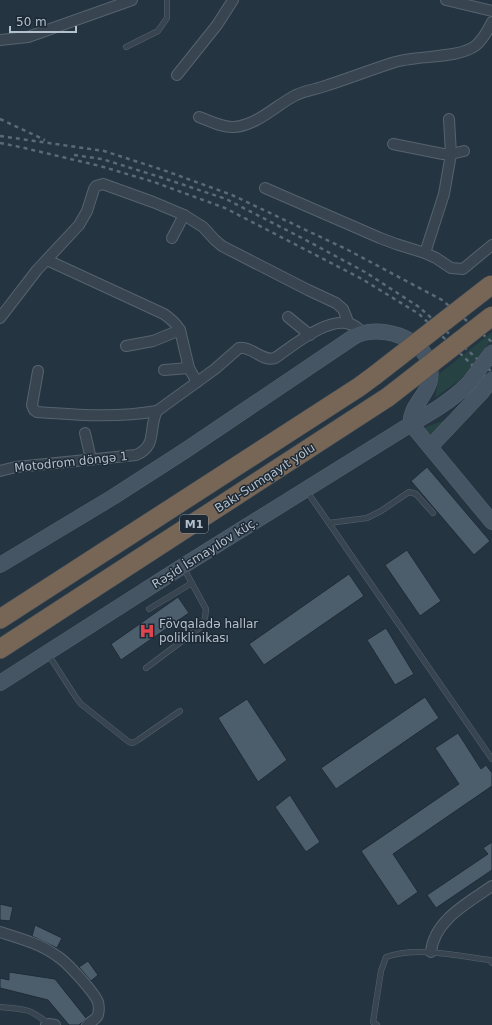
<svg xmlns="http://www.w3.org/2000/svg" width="492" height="1025" font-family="'DejaVu Sans',sans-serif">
<rect width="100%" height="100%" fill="#243441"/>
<g fill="#264242">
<polygon points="492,332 492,339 461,379 435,398 439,374"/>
<polygon points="448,419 428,439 420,429"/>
</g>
<g fill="#4c5d6c" stroke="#1f2c38">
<polygon points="427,467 490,541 474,555 411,481"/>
<polygon points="407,550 441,601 420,616 385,565"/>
<polygon points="349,574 364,596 264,665 249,644"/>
<polygon points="178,597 189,613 121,660 111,644"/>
<polygon points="386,628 414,674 395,685 367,640"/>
<polygon points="425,697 439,718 336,789 321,768"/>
<polygon points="247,699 287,760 258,782 218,718"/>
<polygon points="458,733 481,769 486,765 492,773 492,786 393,854 418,892 398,906 361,851 459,784 435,748"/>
<polygon points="290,795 320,842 306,852 275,807"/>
<polygon points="492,842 492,870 436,908 427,895 488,854 483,848"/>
<polygon points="0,904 13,907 10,921 0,920"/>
<polygon points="35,925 62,938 57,948 32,936"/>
<polygon points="88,961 98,975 91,981 79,967"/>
<polygon points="9,972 55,979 86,1018 79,1025 69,1025 48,1000 0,988 0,978 9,980"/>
</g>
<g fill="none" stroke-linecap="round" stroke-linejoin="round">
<g stroke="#56636e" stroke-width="6">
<g id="lane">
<polyline points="126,47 158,31 167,18 167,0"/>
<polyline points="306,490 492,759"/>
<polyline points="329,523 367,518 381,511 409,492 416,494 433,513"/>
<polyline points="149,609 192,583"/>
<polyline points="48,654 75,696 81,704 129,742 133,743 138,740 180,711"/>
<polyline points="146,668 202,626 205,618 206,609 183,567"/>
<path d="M0,1007C25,1009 29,1008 49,1024"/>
<path d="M377,1025L373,1022L381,971L386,957C417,946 458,956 490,960L492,963"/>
</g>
</g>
<g stroke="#56636e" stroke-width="12">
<g id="street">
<polyline points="446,0 492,11"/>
<polyline points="0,40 28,37 132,0"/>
<polyline points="177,75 217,25 233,0"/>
<path d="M199,117C210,121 223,128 234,127C258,125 276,105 296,95C307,90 318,89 328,85C350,78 370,70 392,63C415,55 457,59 475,46C482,41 488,30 492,22"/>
<polyline points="449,119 451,154 444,194 425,253 436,258 451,268 463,269 492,245"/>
<polyline points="393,144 443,154 451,154 464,151"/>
<polyline points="265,188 380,238 396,244 425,253"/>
<polyline points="172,238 184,215"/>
<path d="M47,260L164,314C171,319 176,323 180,330L189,368L197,382"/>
<polyline points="288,317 310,335"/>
<polyline points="0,318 37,270 79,225 87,211 94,189 96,186 103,184 153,202 184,215 203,227 215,240 222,246 308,290 336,303 343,309 349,324"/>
<polyline points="126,346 153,341 180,330"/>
<polyline points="164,370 189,368"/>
<path d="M38,371L32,405L34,410L37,412C77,415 117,418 157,411"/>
<polyline points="85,433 91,459"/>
<path d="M0,471L16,467L136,455C158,446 148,428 157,411L215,369L239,348C252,346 262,362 275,358C293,346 330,314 353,325C357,327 360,330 363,333"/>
<path d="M0,932C19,938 41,944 57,956C67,962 94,992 98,1002C99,1006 99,1011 98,1015C97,1019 90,1022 87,1025"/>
<path d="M431,952C434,920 468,903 492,886"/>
<polyline points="46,1025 49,1024 55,1025"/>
</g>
</g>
<g stroke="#56636e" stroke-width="16">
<g id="secondary">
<polyline points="430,447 481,393"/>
<path d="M0,565L113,497L186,450L352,338C355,336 359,334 363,333C392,326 436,344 430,380C427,396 409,407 411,424L492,522"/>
<path d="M0,683L183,566L411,424C432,412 451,401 468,384"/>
</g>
</g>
<g stroke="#43505b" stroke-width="20">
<g id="highway">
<polyline points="0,619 359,387 374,376"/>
<polyline points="0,649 388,397"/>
</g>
</g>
<use href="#lane" stroke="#384551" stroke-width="5"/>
<use href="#street" stroke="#384551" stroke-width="10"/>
<use href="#secondary" stroke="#465564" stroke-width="15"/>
<use href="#highway" stroke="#776555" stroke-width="19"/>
<g stroke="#5a6a78" stroke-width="2.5" stroke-dasharray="4 4" stroke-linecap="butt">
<polyline points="0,119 45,140"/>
<polyline points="0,136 104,151 163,170 232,195 348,250 442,300 492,342"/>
<polyline points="0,143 20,147 100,166 154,182 225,208 362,279 419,314 492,384"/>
<polyline points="74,155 102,159 160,177 226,199 302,238 365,272 419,307 492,372"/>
</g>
<g stroke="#56636e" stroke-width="16" stroke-linecap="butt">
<g id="secondary-bridge">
<polyline points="468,384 492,352"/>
<polyline points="481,393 492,379"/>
</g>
</g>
<g stroke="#43505b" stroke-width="20" stroke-linecap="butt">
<g id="highway-bridge">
<polyline points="374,376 491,285"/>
<polyline points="388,397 492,316"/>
</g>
</g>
<use href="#secondary-bridge" stroke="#465564" stroke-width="15"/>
<use href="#highway-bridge" stroke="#776555" stroke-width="19"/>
</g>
<defs>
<g id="hospital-bare" transform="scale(1.2)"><path d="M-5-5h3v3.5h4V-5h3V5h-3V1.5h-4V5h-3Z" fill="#e0444e" stroke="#1d2a36" stroke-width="2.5" paint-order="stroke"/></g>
</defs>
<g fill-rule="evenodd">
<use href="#hospital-bare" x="147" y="631"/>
</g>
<g text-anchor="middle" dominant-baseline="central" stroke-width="3" stroke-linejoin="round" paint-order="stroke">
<rect fill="#1d2a36" stroke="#87939e" stroke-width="1" x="180" y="515" width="28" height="18" rx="3"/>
<g font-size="11" font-weight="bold" fill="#b4c0cb">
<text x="194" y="524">M1</text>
</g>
<g font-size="12" fill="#b4c0cb" stroke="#1d2a36">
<text transform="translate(71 462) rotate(-6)">Motodrom döngə 1</text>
<text transform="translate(265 478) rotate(-33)">Bakı-Sumqayıt yolu</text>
<text transform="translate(205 553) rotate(-32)">Rəşid İsmayılov küç.</text>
</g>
<g font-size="12" fill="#b4c0cb" stroke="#1d2a36" text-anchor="start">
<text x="159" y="624">Fövqaladə hallar<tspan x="159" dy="14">poliklinikası</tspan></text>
</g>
</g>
<path d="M10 26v6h66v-6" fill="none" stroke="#b4c0cb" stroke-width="2"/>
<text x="16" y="26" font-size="12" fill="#b4c0cb" stroke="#1d2a36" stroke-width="3" paint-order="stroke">50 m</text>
</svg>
